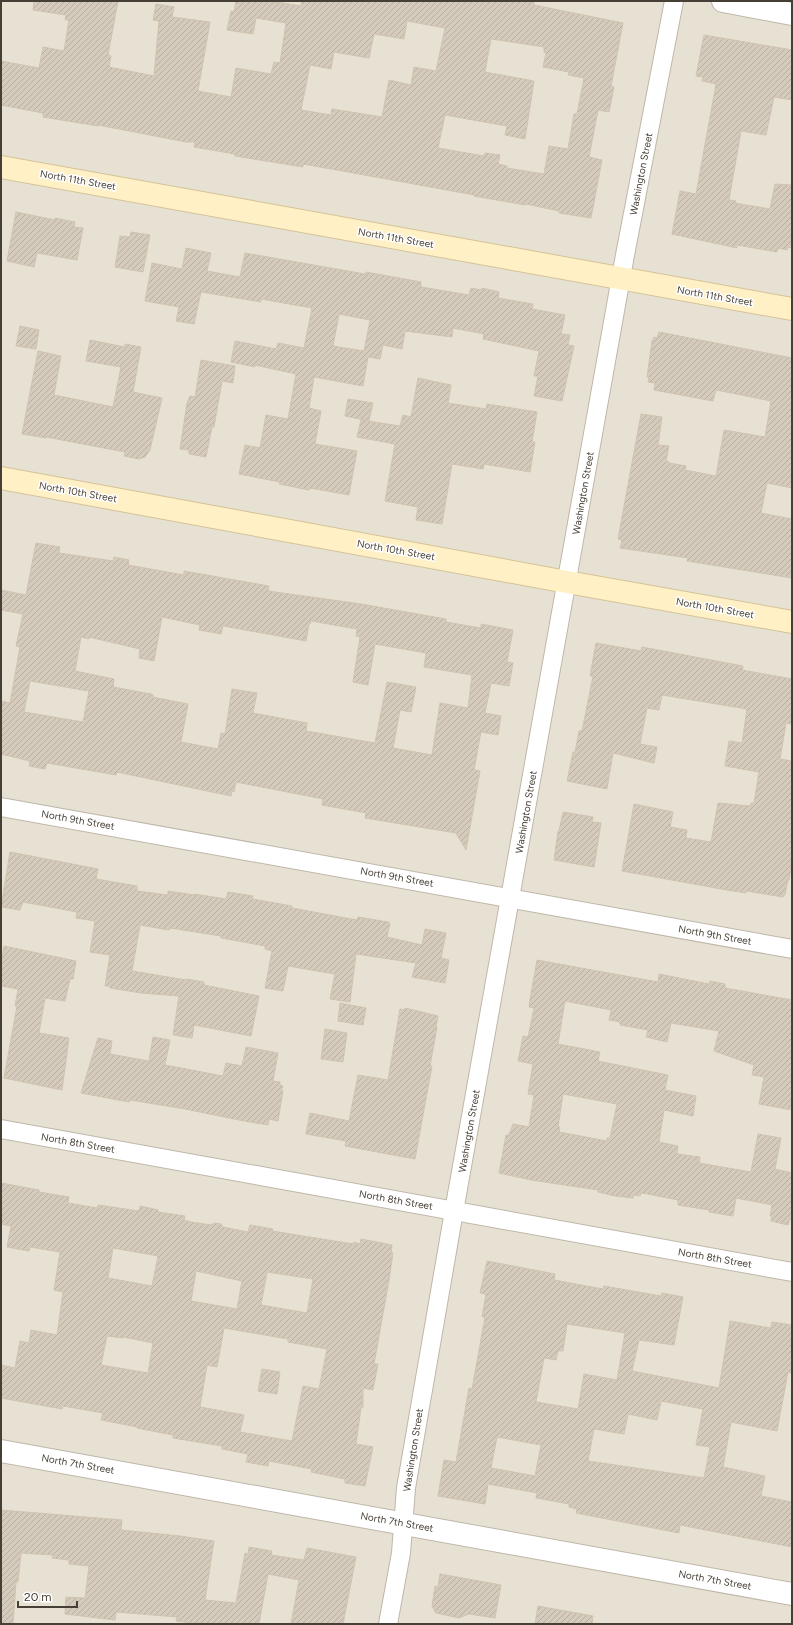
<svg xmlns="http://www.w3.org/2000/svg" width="793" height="1625" font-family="Figtree,sans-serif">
<defs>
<pattern id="building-hatch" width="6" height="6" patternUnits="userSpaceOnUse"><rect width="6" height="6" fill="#d5cbbc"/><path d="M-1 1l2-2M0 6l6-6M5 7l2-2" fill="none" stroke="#b8afa2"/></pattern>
</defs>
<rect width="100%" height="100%" fill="#f3efe6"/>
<rect fill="#e7e1d4" x="1" y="1" width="791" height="1623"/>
<g fill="url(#building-hatch)" stroke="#d0c3af" fill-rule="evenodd">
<path d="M34,1H118L108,55L111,56L109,67L154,76L159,21L153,20L156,4L174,7L172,17L210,22L198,91L231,97L236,68L271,74L274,62L280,63L286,23L256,18L253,34L227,30L231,11L234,12L236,1H270L301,6L302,1H534V5L623,23L611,86L614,87L609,112L598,110L589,157L602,160L591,218L559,213V211L526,204L525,205L474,196V195L348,172L303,164V167L235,156V154L194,147L195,142H186L98,125V126L43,117V113L1,105V61L39,68L43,47L64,51L69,20H65L66,15L33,10ZM407,21L445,28L436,71L414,67L411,85L389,80L382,117L332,109L331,115L301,110L310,65L331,69L334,52L369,58L374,34L404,39ZM491,39L544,47V52L546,53L543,67L569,72L568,75L584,78L577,114H574L568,149L549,146L544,174L507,168V166L498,164L500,155L485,153L484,156L438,148L445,115L507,126L505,135L525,139L534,81L485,72Z"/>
<polygon points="704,35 792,50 792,100 774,97 766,135 741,131 729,200 736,201 735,203 770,209 775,184 792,185 792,248 788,247 787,250 778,248 777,252 737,245 737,248 672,234 680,191 696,194 716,84 702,81 703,77 696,76"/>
<polygon points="16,212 55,220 55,218 75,222 74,227 83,228 77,260 37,253 34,267 7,261"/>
<polygon points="131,232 150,235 143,272 115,267 120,236 130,237"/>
<path d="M186,248L211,253L207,271L240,277L245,253L365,274L366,272L421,282V287L469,295L471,288L481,290L482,288L499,292L498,298L533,304L532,309L565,315L561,334L570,335L568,345L574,346L562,401L534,396L538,376H534L539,351L483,339L484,334L453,328L452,337L405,331L402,349L383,345L380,359L368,357L363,386L314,377L309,408L321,411L315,444L357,451L349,495L310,488L309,490L279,484L280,482L239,474L245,445L260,448L266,415L288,419L296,374L255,365V367L231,362L235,341L276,349L278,343L304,348L312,308L261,299V302L201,292L194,324L176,321L179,307L145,301L152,263L182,269ZM339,314L370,320L364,351L333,346Z"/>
<polygon points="20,326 39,330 36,349 16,346"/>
<polygon points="659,332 792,358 792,488 767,483 761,513 792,519 792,578 687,561 688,558 620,548 622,540 618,539 641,414 662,417 658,445 669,446 666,461 669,462 669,463 686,466 685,470 716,476 724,430 765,437 771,401 716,390 713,401 654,390 655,383 648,382 649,377 647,377 652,341 654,337 657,338"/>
<polygon points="90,340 125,347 125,344 141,347 133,392 162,398 150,450 145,457 139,459 124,456 125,452 46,437 46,438 22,434 38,351 61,356 54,395 113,407 121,367 86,361"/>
<polygon points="201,360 235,366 233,383 222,381 214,427 212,427 206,457 189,454 189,450 180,449 187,403 190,396 195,397"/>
<polygon points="418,378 451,385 448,403 486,409 487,404 537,412 532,442 535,442 530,472 484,464 483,469 452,464 442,524 416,520 418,507 385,501 395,444 357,437 361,420 400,426 403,415 411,417"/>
<polygon points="348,399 373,403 369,421 345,416"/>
<path d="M36,543L60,547L59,553L113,561L114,557L129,560L128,565L184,575V571L269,586L268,591L361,604L446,619V622L481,628V624L513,630L507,662L513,663L509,686L491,683L485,713L501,716L498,735L481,732L474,770L480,771L466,850L456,833L365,818L366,813L322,805L323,799L236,782L234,792L232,791L231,796L117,772L116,775L47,763L45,769L29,766L30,761L1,754V701L10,703L20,647L16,646L23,614L1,610V590L26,595ZM162,617L200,625L199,630L221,634L223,626L306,641L309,624H310L311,621L357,629L356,636L360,637L353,682L368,685L375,644L426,653L424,667L472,675L468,708L440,703L432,755L393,748L400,710L411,712L416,687L387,682L375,743L306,731L307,723L253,713L257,693L232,689L225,734L221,733L218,749L181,742L188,704L153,697V695L151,694L113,687L114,679L75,671L81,637L89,639V637L140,649L139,658L154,661ZM30,681L89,691L83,722L24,712Z"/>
<polygon points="596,643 641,651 642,647 743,666 742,670 792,679 792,724 786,723 780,759 792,761 792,861 789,880 788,880 785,895 784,895 783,897 746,891 746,893 727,890 622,871 634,804 673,812 670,827 687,830 686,838 711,842 718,803 750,806 751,803 754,803 759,772 725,766 729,741 742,743 747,709 662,695 659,710 647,708 640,744 657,747 654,763 613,753 607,789 567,781 573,752 575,752 579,731 582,731 593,676 590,676"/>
<polygon points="563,812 593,817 592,822 601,823 594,867 554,860 558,831 559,831"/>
<polygon points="10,852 98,869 96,879 137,886 137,891 168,895 168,891 194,895 194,894 226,899 228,892 253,896 252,899 292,906 292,908 357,920 358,917 388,922 390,923 387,937 422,945 425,929 446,933 441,958 449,960 445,983 412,977 416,963 356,954 350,1002 330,999 335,974 288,966 283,991 265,988 272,951 265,949 265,946 221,938 221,936 170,928 169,930 140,925 132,971 186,980 186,979 204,982 204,985 259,996 251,1036 194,1025 192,1038 173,1035 179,996 141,993 110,988 110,986 105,986 110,955 90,952 95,921 76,918 77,912 23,902 20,910 1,907"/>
<polygon points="4,946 76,961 73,979 70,979 65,1001 45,998 39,1033 69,1038 62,1090 4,1078 17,1006 15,1006 18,989 1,986 1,963"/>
<path d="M537,960L658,982L659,974L709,984L710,981L725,984V988L792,1000V1110L759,1104L764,1077L752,1075L754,1065L714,1051L719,1031L671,1023L667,1042L646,1037L648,1030L620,1025V1022L609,1020L611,1010L565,1001L558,1044L600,1052L598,1061L668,1075L665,1090L696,1096L693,1116L664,1110L659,1142L678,1146L677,1154L700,1157L699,1163L751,1172L758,1134L781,1138L775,1169L792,1173V1220L790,1219L788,1225L771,1221L772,1216H770L772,1205L736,1198L733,1216L709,1212V1210L678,1205V1200L648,1194L641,1193L640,1196L634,1195L633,1198L615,1196L598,1192V1190L531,1180L499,1173L506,1135H509L513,1124L529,1127L534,1095L528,1094L533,1064L518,1061L523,1036L528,1037L534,1008L529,1007L530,999ZM563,1094L617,1104L610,1138H607V1141L559,1132L560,1127H558Z"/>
<polygon points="340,1003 366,1008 363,1025 338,1021"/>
<polygon points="405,1008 438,1016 436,1027 437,1027 430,1066 432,1066 415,1159 345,1146 346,1141 306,1134 310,1113 349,1121 358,1075 388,1080 400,1009 404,1010"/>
<polygon points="325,1029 347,1033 343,1062 321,1059"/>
<polygon points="153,1037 170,1040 165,1065 223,1076 226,1063 242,1066 246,1047 278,1053 273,1081 280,1082 280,1085 283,1086 281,1091 283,1091 278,1121 269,1119 268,1125 244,1121 185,1109 130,1100 129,1102 81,1093 98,1038 112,1041 110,1054 149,1061"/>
<path d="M1,1183L39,1190V1192L69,1197L68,1203L97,1208L98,1205L139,1211L140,1206L158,1210V1212L185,1216L184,1220L191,1222L211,1225L214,1223L221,1224L223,1227L248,1232L250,1225L273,1229L272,1231L353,1244L354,1242L360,1244L361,1239L392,1245L391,1253H393L389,1280L374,1364H378L373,1390L363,1388V1407L361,1408L356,1444L373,1447L365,1486L345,1483V1479L311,1472L312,1469L269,1461L268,1466L246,1462L248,1454L222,1449V1446L173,1438V1435L137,1428V1427L101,1420L103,1413L63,1406L62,1409L1,1398V1365L15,1368L20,1341L29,1343L31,1330L57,1335L63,1292L54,1290L60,1252L30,1247L29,1251L7,1247L11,1226L1,1224ZM113,1248L158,1256L152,1286L108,1278ZM196,1271L242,1281L237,1309L191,1301ZM267,1272L313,1279L307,1313L261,1305ZM224,1328L288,1339V1342L327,1349L319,1389L303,1386L292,1441L240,1432L244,1415L200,1407L207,1365L217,1367ZM107,1336L123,1338V1337L153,1343L148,1373L101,1365Z"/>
<path d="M487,1261L555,1274L554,1280L603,1289L604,1286L661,1296L662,1293L683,1297L674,1345L639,1340L632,1371L719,1388L730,1321L771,1328L772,1322L792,1325V1373L788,1372L777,1431L731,1422L723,1467L765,1476L761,1496L792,1502V1547L680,1525L679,1533L576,1513L577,1509L569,1507V1504L536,1498L537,1493L488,1484L485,1504L438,1496L444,1460L456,1462L469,1388L472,1389L485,1317H482L486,1294L480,1293ZM567,1324L625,1333L617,1380L584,1374L578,1409L536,1402L544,1358L556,1360L558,1351H563ZM661,1401L703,1409L696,1445L710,1447L704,1478L588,1461L594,1429L624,1434L628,1414L657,1420ZM497,1437L541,1445L535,1476L491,1468Z"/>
<polygon points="262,1369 280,1372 277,1394 258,1391"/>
<polygon points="1,1510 122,1520 121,1530 180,1536 214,1541 205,1600 236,1603 245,1553 248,1554 249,1547 272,1551 271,1555 304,1560 307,1548 356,1557 343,1624 291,1624 299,1580 268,1574 259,1624 193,1624 193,1623 176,1621 177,1617 116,1612 115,1620 65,1614 66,1597 85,1598 89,1566 69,1564 69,1560 52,1558 53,1555 21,1553 18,1582 16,1582 13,1624 1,1624"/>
<polygon points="440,1574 501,1585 495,1618 469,1614 459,1618 436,1613 432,1606 435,1586 438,1587"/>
<polygon points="538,1606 593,1616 592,1624 535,1624"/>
</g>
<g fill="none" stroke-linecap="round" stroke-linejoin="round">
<g stroke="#bfb7a9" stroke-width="20">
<g id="minor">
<polyline points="1,807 792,949"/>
<polyline points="1,1129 792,1272"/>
<polyline points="388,1624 401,1553 406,1488 454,1211 625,255 674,1"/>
</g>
</g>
<g stroke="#bfb7a9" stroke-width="24">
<g id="tertiary">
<polyline points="723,1 792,14"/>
<polyline points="1,1451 792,1594"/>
</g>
</g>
<g stroke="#d4c396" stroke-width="24">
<g id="secondary">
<polyline points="1,167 792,309"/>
<polyline points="1,478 567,582 792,622"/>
</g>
</g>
<use href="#minor" stroke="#fff" stroke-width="18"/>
<use href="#tertiary" stroke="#fff" stroke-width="22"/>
<use href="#secondary" stroke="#fff0c5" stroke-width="22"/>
</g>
<g text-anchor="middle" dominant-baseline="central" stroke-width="3" stroke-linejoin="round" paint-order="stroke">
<g font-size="10" fill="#463f35" stroke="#fff">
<text transform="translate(641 174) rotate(-79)">Washington Street</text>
<text transform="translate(78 180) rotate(10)">North 11th Street</text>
<text transform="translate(396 238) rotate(10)">North 11th Street</text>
<text transform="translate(715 296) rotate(10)">North 11th Street</text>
<text transform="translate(78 492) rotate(10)">North 10th Street</text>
<text transform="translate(583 493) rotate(-80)">Washington Street</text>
<text transform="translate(396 550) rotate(10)">North 10th Street</text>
<text transform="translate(715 608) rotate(10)">North 10th Street</text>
<text transform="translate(526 812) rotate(-80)">Washington Street</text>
<text transform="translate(78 820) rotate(10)">North 9th Street</text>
<text transform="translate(397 877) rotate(10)">North 9th Street</text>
<text transform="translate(715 935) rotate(10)">North 9th Street</text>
<text transform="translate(469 1131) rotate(-80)">Washington Street</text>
<text transform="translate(78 1143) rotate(10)">North 8th Street</text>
<text transform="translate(396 1200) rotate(10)">North 8th Street</text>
<text transform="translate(715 1258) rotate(10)">North 8th Street</text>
<text transform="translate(413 1450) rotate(-81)">Washington Street</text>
<text transform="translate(78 1464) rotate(10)">North 7th Street</text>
<text transform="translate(397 1522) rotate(10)">North 7th Street</text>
<text transform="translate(715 1580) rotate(10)">North 7th Street</text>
</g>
</g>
<rect width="793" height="1625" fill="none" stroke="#463f35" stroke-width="4"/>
<path d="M18 1601v6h59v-6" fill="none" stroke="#463f35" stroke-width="2"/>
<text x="24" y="1601" font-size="12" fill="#463f35" stroke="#ffffff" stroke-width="3" paint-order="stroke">20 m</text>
</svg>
